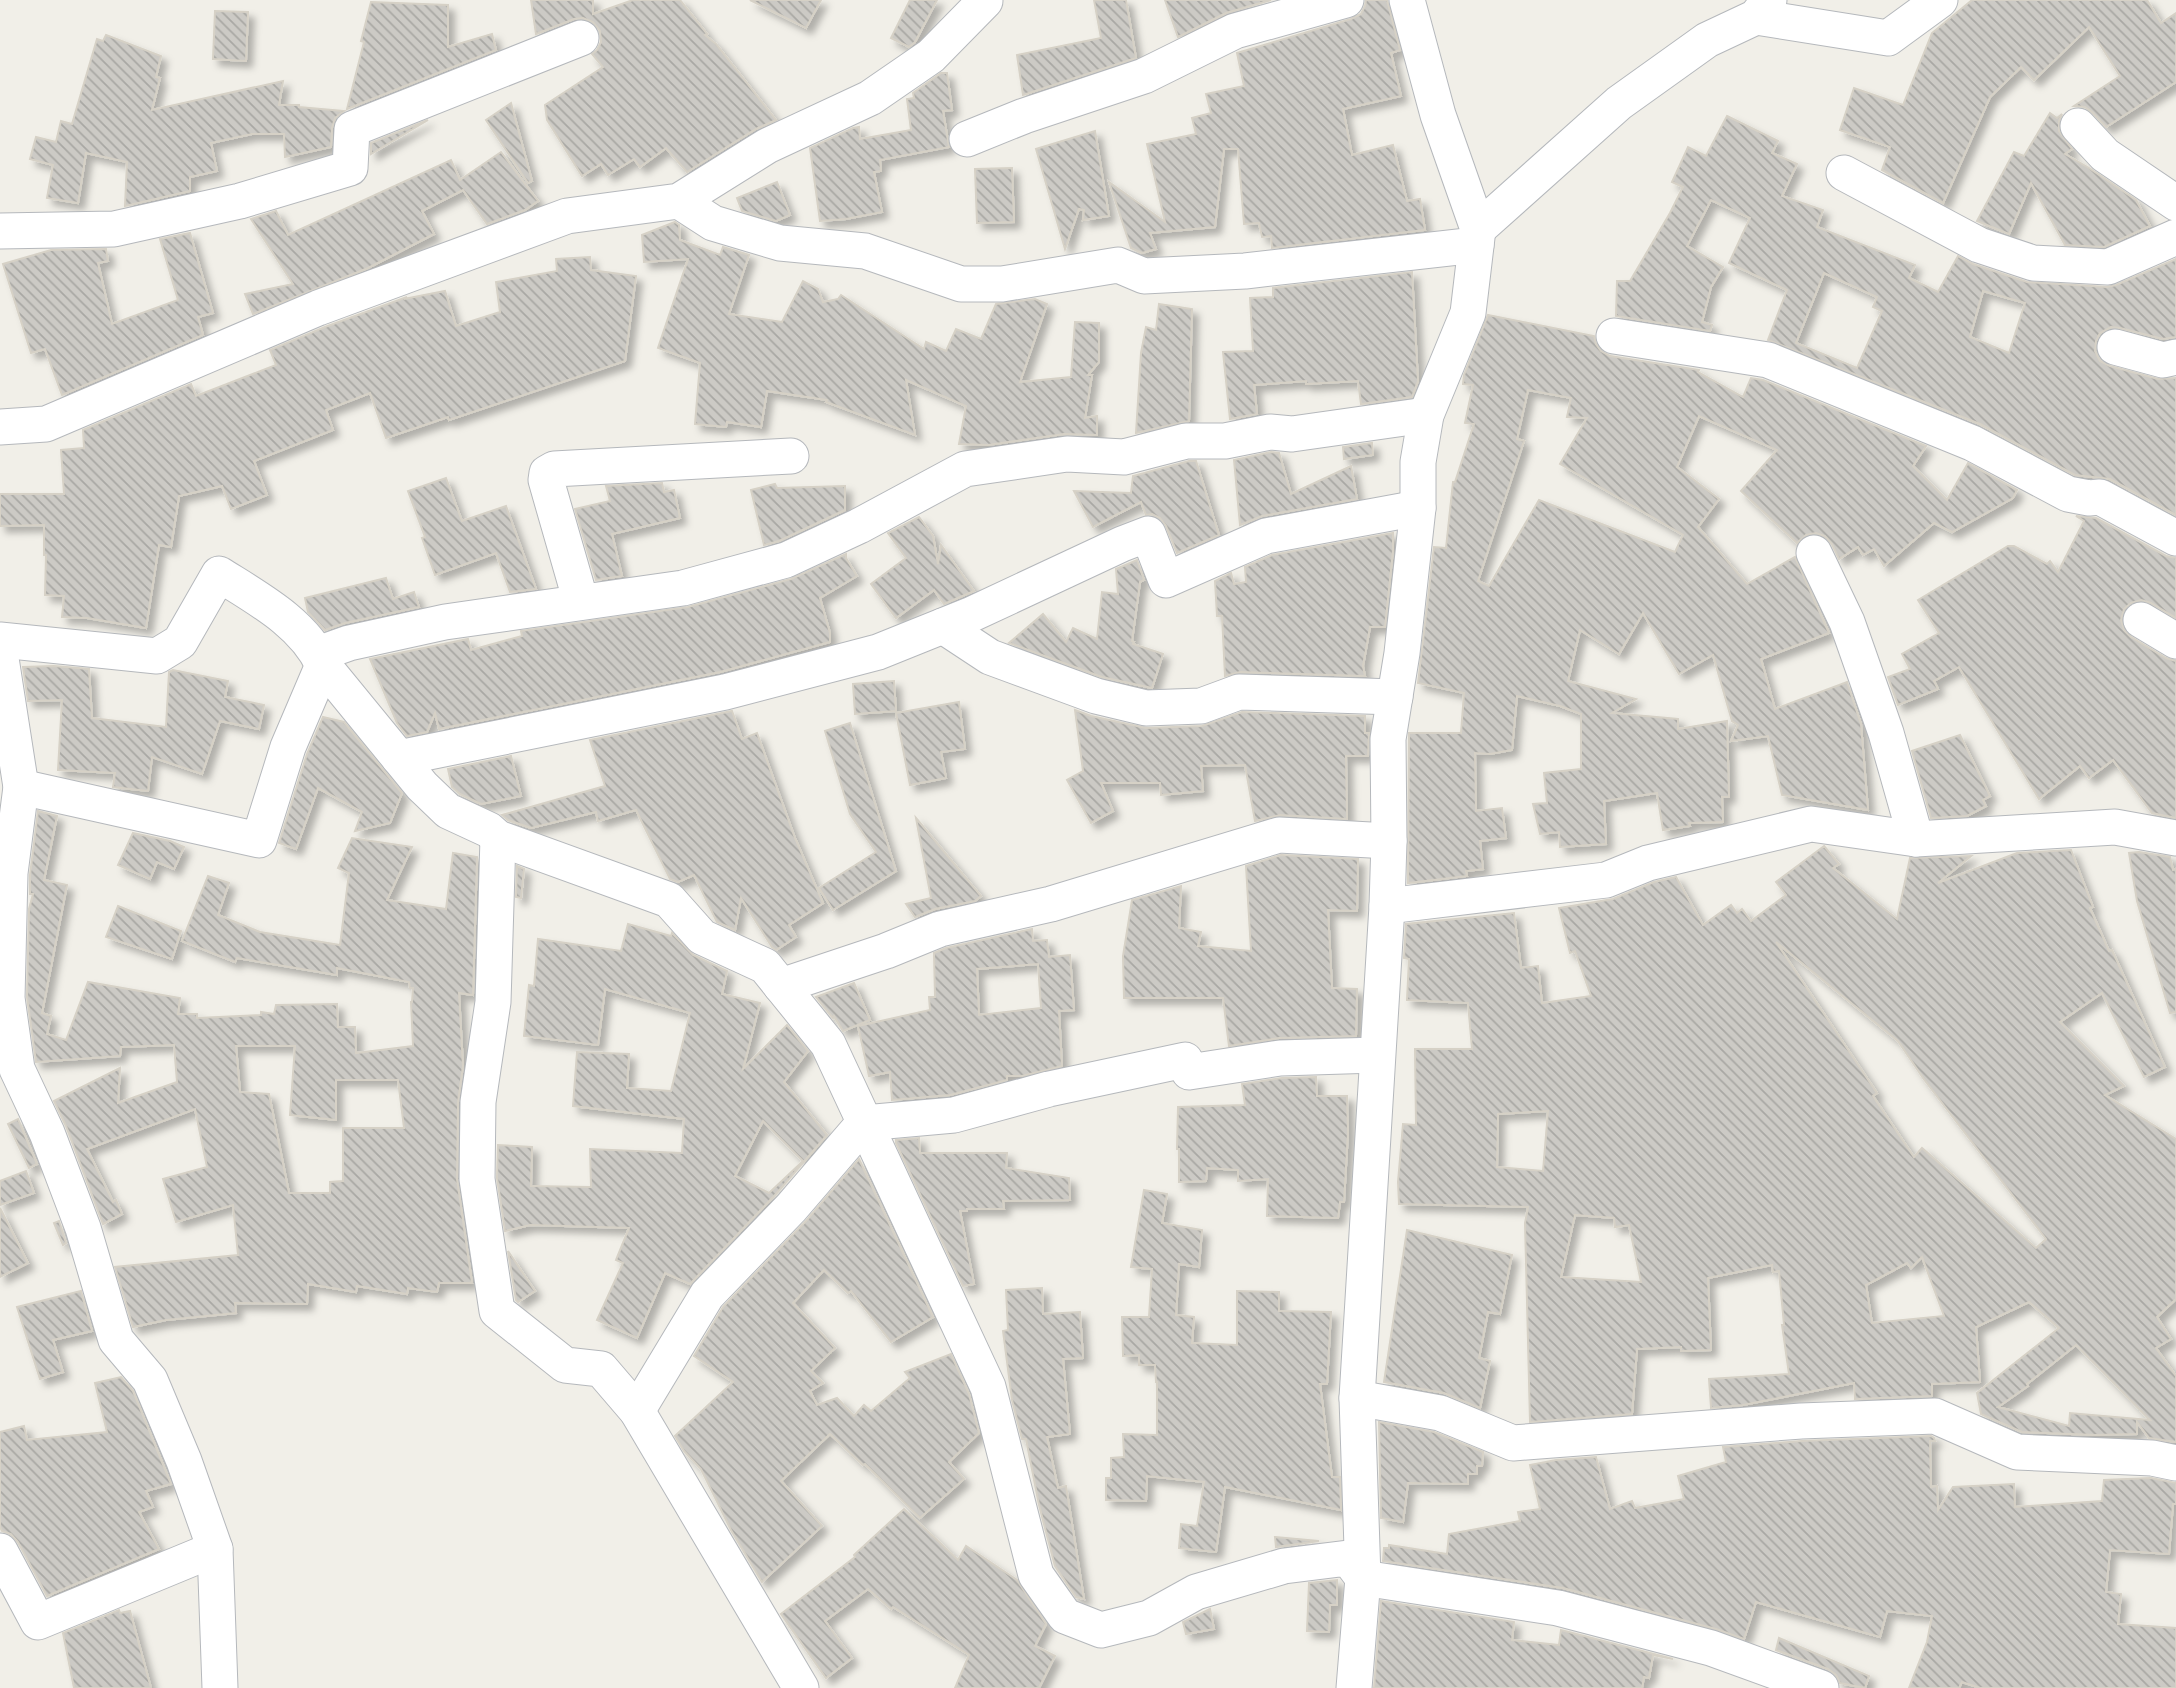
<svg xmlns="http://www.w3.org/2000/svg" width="2176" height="1688" font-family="Arial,sans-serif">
<defs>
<pattern id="building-back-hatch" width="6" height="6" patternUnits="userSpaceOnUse" patternTransform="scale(1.75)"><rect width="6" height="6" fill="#cccac5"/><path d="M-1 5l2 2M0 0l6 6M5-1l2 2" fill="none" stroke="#a9a8a4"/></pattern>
<filter id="shadow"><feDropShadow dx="6" dy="6" stdDeviation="3.5" flood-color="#0004"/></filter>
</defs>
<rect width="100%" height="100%" fill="#f1efe8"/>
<g fill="url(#building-back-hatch)" stroke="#d6d1c6" stroke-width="2" fill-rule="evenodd" filter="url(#shadow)">
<polygon points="531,0 593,0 593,14 633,0 680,0 707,34 705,35 716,44 776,120 756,129 687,172 666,148 640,167 634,159 608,175 601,164 582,176 547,120 545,105 603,67 592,54 597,50 601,42 600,31 593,22 583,18 574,19 536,34"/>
<polygon points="750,0 821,0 806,28"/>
<polygon points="910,0 937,0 915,42 909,47 891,38"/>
<polygon points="1094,0 1126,0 1136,58 1023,95 1017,55 1101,38"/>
<polygon points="1165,0 1271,0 1226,13 1178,37"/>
<polygon points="1366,0 1387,0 1400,50 1391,53 1401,96 1343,109 1352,155 1393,145 1407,201 1420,199 1425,230 1272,248 1271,236 1262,237 1259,223 1244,224 1238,149 1224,149 1215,227 1150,233 1156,249 1142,253 1131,248 1109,182 1165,222 1147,144 1196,134 1192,118 1211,113 1206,94 1244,86 1237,53 1351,19 1361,14 1365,6"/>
<polygon points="1972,0 2147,0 2161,23 2176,13 2176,82 2106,127 2092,112 2085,107 2074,106 2120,76 2089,27 2034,80 2021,67 1990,97 1943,203 1882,170 1890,147 1840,130 1854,88 1903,105 1932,33"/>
<polygon points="371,2 448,5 448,47 492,34 496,50 347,109 364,42 361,41"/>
<polygon points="215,11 248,12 246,61 213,59"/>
<polygon points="106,35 161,56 156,77 160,78 152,110 283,81 279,105 299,105 299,107 344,111 335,118 332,128 331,147 285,157 284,134 252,134 211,143 217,171 190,177 190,191 125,206 127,162 86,153 78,203 47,198 53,165 30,159 36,137 56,142 61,121 72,124 97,39 103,41"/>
<polygon points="941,73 947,73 952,110 943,111 949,147 880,160 881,171 874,172 882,212 846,219 820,221 810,148 853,128 859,127 860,139 911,130 907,99 914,98 913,93"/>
<polygon points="511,103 532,181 528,183 486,120"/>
<polygon points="2050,113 2057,118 2062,114 2059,121 2059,131 2072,149 2065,154 2089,168 2136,200 2150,226 2104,247 2065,245 2031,183 2009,234 1977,221 2014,152 2024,156"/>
<path d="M1727,116L1778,141L1772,153L1797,164L1782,196L1823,210L1817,227L1915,265L1909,278L1938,292L1958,256L1973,264L2027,282L2107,287L2116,285L2176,259V337L2163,339L2120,328L2111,327L2100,333L2096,341L2095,351L2100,361L2110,366L2158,379L2176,378V515L2110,479L2075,475L1980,424L1768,340L1787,290L1729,263L1750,218L1711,200L1687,246L1723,267L1711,287L1702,322L1712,325L1710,331L1616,316L1617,281H1630L1670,213L1683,187L1672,182L1688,147L1706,156ZM1824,273L1877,297L1873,307L1882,311L1857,368L1796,343ZM1983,291L2025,303L2009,353L1970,337Z"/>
<polygon points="428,120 371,154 371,143"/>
<polygon points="1095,131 1109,216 1083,220 1084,210 1079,209 1065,249 1036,149"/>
<polygon points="501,152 538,201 525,210 487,224 463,190 422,211 434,234 368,268 253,314 245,294 293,284 251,219 276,211 288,235 451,160 460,180"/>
<polygon points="1012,168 1014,222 977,223 975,169"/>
<polygon points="777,182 790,215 776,221 742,211 737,198"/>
<polygon points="675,222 679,225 680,240 720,255 723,247 749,255 729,314 782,322 803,281 818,289 823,302 838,299 841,295 924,349 926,342 946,351 956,329 981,339 996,304 1035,299 1047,304 1020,382 1071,377 1075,322 1099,323 1099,362 1088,375 1092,375 1085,418 1097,416 1097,435 1064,434 988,445 959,444 966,406 906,380 915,435 826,402 827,400 767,391 761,427 727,422 726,427 695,424 700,363 658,348 688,259 644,262 642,235"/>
<polygon points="190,233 213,313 198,317 203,335 62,395 45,349 31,353 3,264 51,250 106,249 108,261 98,263 112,324 178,300 160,239"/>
<polygon points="590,257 591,270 636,276 625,361 449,420 448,417 386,438 370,393 326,410 333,430 254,461 267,495 231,509 222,486 179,496 171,547 159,545 146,628 87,618 62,617 64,596 45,595 46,555 44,555 44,525 0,526 0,494 64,494 61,450 84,448 83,430 191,384 196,396 276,365 270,350 325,327 407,297 404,299 445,291 456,326 500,312 496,282 557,271 556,259"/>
<polygon points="1412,272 1418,381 1412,397 1361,404 1358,381 1306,384 1306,381 1254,385 1257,414 1230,419 1223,352 1253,351 1250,298 1273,297 1273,288"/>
<polygon points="1159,304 1192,309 1189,421 1136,433 1141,353 1146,327 1156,330"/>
<path d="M1488,315L1594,336L1596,344L1601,351L1610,356L1699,370L1698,372L1743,397L1751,378L1763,380L1926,446L1913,466L1947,500L1968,463L2017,490L2013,498L1952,532L1934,523L1884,566L1874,549L1863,555L1858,547L1839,559L1832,544L1825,536L1816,533L1806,535L1797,543L1741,491L1777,450L1699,416L1677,467L1719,499L1698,527L1747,584L1795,557L1829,633L1761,659L1775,709L1847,682L1861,724L1868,810L1782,795L1768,736L1731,741L1738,725L1732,721L1713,655L1679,674L1643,613L1619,654L1580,630L1568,681L1636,699L1612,713L1678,719V729L1727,721L1729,797H1722L1723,822L1689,823L1690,826L1663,830L1657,793L1604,801L1606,844L1560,847L1559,832L1540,834L1533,804L1547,803L1544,773L1581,769V714L1560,706L1517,696L1512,750L1490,754L1475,753L1476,811L1502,808L1506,838L1480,841L1483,869L1466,871L1467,876L1408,883L1409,733H1461L1464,693L1418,683L1434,547L1446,548L1453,482H1455L1474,424L1465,423L1473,385L1463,384L1464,375ZM1528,390L1571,398L1567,417L1587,418L1560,464L1683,535L1675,552L1539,500L1489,586L1478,581L1524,441L1517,439Z"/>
<polygon points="1372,443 1373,455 1344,459 1343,447"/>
<polygon points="1271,452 1279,453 1291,494 1351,466 1357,499 1262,516 1240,525 1234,460"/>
<polygon points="1189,461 1196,461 1219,535 1177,553 1166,526 1160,518 1152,514 1146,515 1141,502 1093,527 1074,491 1131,493 1133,476"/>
<polygon points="446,478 462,521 506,506 536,589 510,592 496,553 435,575 422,538 425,537 408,491"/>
<polygon points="662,483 664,492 674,490 680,518 612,534 622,576 596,580 575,509 610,501 606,486"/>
<polygon points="775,484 777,488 845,486 845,510 779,541 764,545 751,490"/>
<polygon points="2076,516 2096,518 2166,556 2176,558 2176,618 2151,603 2141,600 2131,603 2124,609 2121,620 2124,630 2131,637 2166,658 2176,661 2176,818 2152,813 2113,760 2089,778 2080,766 2039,799 1959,667 1934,681 1938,689 1898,705 1888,677 1910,669 1902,654 1939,633 1918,600 2008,546 2014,546 2047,564 2050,561 2058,572 2084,521"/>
<polygon points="919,517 933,536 938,564 941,545 974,591 944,604 934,590 896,618 871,584 906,558 888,533"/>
<polygon points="1393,533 1393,550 1385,627 1370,627 1363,666 1365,676 1240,672 1225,676 1222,616 1217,616 1215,581 1231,573 1234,584 1246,582 1245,567 1272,555"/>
<polygon points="846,554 846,558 857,576 820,598 830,633 830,642 720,672 439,729 435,713 427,732 407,736 397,723 370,659 468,639 471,650 522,636 521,631 688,607 791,579"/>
<polygon points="1137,560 1144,580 1140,582 1132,641 1134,642 1133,644 1163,654 1152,688 1102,677 1009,643 1043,614 1066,642 1073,628 1097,639 1102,592 1118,594 1116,569"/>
<polygon points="386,578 393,599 414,592 419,607 345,623 325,630 308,612 305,598"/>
<polygon points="54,666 89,669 92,718 166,727 169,672 173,670 228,681 225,697 264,705 259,729 220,721 202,774 152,757 148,791 113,787 115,773 58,770 62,700 28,701 23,667"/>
<polygon points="894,681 896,711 855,714 853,684"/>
<polygon points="959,702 965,749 941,752 946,778 910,785 896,713"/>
<polygon points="1075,710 1091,716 1146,728 1202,726 1242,712 1365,716 1365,733 1369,733 1368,756 1346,756 1347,819 1280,815 1255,821 1245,765 1201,766 1203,791 1161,795 1160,783 1101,783 1113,811 1091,823 1067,780 1083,771"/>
<polygon points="732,711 742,739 757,733 795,838 823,903 789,925 796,937 776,950 772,947 741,898 735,930 717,922 694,875 678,882 670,879 636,810 598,821 596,812 531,828 508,820 502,815 605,786 590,740"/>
<polygon points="323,717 344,722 402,793 390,823 355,831 362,812 318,788 296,849 279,843 307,754"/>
<polygon points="850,723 896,871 833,910 819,888 876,852 850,814 825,731"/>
<polygon points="1960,735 1990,796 1983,800 1986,806 1967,816 1931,818 1912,751"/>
<polygon points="511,756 521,796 481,804 460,794 452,787 448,769"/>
<path d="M38,811L57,816L44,880L67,885L42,1013L51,1016L47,1034L66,1040L88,982L180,998L178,1014H197V1018L261,1015V1012L274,1014L276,1005L337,1004L338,1027H355L356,1053L413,1046L411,1002H412L413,988H410L409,982L337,968V975L237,958L235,962L182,941L208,876L229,883L218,915L260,932L340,945L349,873L338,868L352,838L412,847L387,900L446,909L453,853L477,857L473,995L459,993L463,1066L458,1102L457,1179L472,1283H439L437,1292L408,1288L407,1294L357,1286L356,1292L308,1284L307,1304L235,1303L236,1313L166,1320L133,1327L115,1267L238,1255L233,1205L176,1222L163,1179L207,1167L195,1109L87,1149L113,1202L116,1200L122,1214L103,1224L66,1126L54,1101L120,1068L118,1103L177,1082L174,1045L121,1047L120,1056L36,1062L27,997L29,909L33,894H30V875ZM236,1046H295L290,1115L336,1120V1080H398L404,1128H343V1181L330,1182V1193H289L269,1094L240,1092Z"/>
<polygon points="916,818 981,896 975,901 935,909 915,917 906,904 931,898"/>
<polygon points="133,833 170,841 184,847 174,869 157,862 150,879 118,865"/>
<path d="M1824,846L1839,864L1833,868L1897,919L1910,858L1971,856L1938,883L2017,853L2071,850L2093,907L2090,908L2109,951L2112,950L2165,1067L2144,1077L2102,993L2060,1022L2124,1086L2105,1095L2176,1139V1299L2157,1317L2171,1339L2156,1348L2176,1376V1442L2149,1438L2137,1422V1434L2095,1435L2022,1432L1981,1414L1977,1393L2059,1328L2029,1302L1976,1327L1980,1382L1932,1384V1396L1855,1399L1854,1383L1743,1405L1711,1408L1709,1379L1789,1374L1782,1325H1784L1779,1271L1773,1272L1772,1265L1708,1278L1711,1350L1681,1351V1347L1637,1349L1632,1414L1530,1422L1525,1223L1528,1207L1399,1204L1398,1182L1403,1124L1416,1125L1415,1049H1472L1468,1003L1407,1000L1409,959L1404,958L1406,924L1514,913L1521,968L1538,966L1542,1003L1591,996L1575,951L1570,953L1559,908L1613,899L1654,882L1676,877L1703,925L1731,905L1737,913L1742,909L1751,921L1786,895L1776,882ZM1776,942L1898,1041L1923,1078L2046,1239L2036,1248L1922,1148L1914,1157L1873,1096L1877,1093ZM1548,1111L1543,1171L1497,1167L1498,1114ZM1575,1215L1614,1218L1615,1227L1629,1225L1641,1282L1561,1277ZM1922,1257L1944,1316L1872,1323L1866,1285L1907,1263L1911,1268ZM2076,1345L2103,1372L2150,1420L2070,1413L2069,1426L1998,1407L2028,1386L2027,1384Z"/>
<polygon points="2139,852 2170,857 2173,870 2176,869 2176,1012 2170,1013 2137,901 2129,853"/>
<polygon points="1281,855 1358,859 1357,911 1328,910 1332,988 1357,989 1356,1036 1279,1038 1229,1046 1223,998 1124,998 1123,956 1132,900 1181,886 1179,928 1201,932 1198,946 1251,951 1246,866"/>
<polygon points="517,866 524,869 521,898 516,897"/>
<polygon points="118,906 181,931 172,959 106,937"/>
<path d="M628,924L671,936L672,933L693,955L727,971L722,994L760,1003L743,1069L787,1025L808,1051L784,1082L827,1135L776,1194L690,1284L665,1273L637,1338L597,1320L623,1263L616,1260L629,1228L530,1225L505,1231L497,1178L498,1145L532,1147L531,1186L591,1187L590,1149L682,1153L684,1119L573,1106L577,1052L629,1054L627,1088L671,1091L690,1013L605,989L598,1045L524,1036L529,985L534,986L538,939L621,951ZM763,1121L803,1161L769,1193L735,1176Z"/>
<path d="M1032,929L1033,941L1047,940L1049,957L1070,955L1074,1010L1059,1011L1062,1066L1022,1076H1007V1080L950,1095L892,1100L890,1072L869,1076L858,1026L930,1010L929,997H935L934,953L946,948ZM1038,964L1041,1008L979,1015L977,969Z"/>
<polygon points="854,983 870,1020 843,1031 834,1016 833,1018 816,997"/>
<polygon points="1316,1077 1317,1096 1347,1096 1348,1132 1344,1202 1340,1202 1338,1218 1267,1216 1268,1179 1238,1181 1238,1170 1207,1168 1206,1181 1179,1182 1179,1149 1177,1149 1178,1107 1245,1105 1242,1084 1282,1078"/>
<polygon points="18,1119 37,1164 29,1168 8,1124"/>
<polygon points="919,1138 920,1153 1007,1153 1006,1168 1069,1178 1070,1200 1003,1201 1004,1209 967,1209 967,1211 960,1211 974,1284 963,1286 896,1143 896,1140"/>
<polygon points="859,1159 933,1317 891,1342 851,1291 848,1293 824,1270 793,1303 835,1348 811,1371 823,1383 810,1391 817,1405 837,1398 854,1416 864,1405 871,1411 910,1378 905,1372 951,1354 969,1394 979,1433 949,1462 964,1479 920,1518 865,1464 863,1465 830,1434 781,1481 822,1526 762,1582 731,1530 701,1469 684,1451 675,1436 733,1382 694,1356 723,1307 806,1221"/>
<polygon points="26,1171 34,1193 0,1205 0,1181"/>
<polygon points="1144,1190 1167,1194 1162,1223 1202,1230 1199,1267 1179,1264 1176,1315 1194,1317 1192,1343 1237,1345 1237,1291 1279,1292 1279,1311 1331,1312 1327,1384 1320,1384 1332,1477 1340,1477 1341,1510 1225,1487 1216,1552 1179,1548 1181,1524 1197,1526 1204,1482 1147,1476 1146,1501 1106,1500 1106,1478 1111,1478 1111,1458 1124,1457 1123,1434 1157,1435 1157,1382 1156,1382 1155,1365 1139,1365 1139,1355 1123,1356 1122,1317 1149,1317 1152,1269 1131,1267"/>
<polygon points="0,1208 28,1263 0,1277"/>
<polygon points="59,1221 66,1243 63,1245 54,1223"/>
<polygon points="1407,1230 1512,1255 1500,1314 1488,1312 1479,1358 1490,1361 1480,1408 1444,1393 1384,1382"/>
<polygon points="508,1251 535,1291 518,1302 516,1300"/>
<polygon points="1042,1288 1043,1314 1080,1312 1083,1358 1063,1359 1070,1434 1047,1437 1058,1488 1066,1486 1084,1599 1076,1597 1055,1566 1039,1505 1026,1439 1022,1439 1012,1400 1003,1331 1008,1330 1006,1290"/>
<polygon points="81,1291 92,1331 53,1340 63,1372 40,1379 17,1307"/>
<polygon points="121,1377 133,1391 171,1484 146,1491 153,1507 139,1512 159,1549 47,1596 18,1542 11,1534 2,1531 0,1527 0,1432 24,1426 27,1440 107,1432 95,1383"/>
<polygon points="1379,1422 1434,1432 1483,1452 1482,1466 1477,1466 1477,1474 1468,1474 1468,1484 1408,1483 1403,1522 1381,1518"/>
<polygon points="1931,1436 1934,1438 1935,1441 1930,1441 1931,1487 1937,1486 1938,1510 1953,1487 2014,1484 2015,1507 2102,1501 2104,1480 2151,1478 2176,1483 2176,1504 2173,1504 2169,1554 2110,1550 2106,1592 2121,1594 2118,1624 2176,1628 2176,1688 1980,1688 1962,1682 1959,1688 1909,1688 1927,1642 1932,1616 1887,1611 1880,1637 1756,1602 1744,1639 1716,1629 1563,1588 1383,1561 1384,1548 1389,1548 1389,1545 1447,1554 1449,1534 1520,1521 1518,1512 1540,1509 1530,1465 1556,1460 1596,1457 1610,1509 1632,1501 1635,1508 1684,1499 1678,1476 1726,1462 1723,1447 1802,1441"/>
<polygon points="904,1509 958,1560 966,1546 1017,1580 1046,1624 1035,1646 1055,1656 1039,1688 955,1688 969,1655 893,1607 891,1609 868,1589 825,1621 852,1658 826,1678 781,1614 855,1557 854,1555"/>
<polygon points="1275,1537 1319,1541 1276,1547"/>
<polygon points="1337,1580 1337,1605 1330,1605 1329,1632 1307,1631 1309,1583"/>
<polygon points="1381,1601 1514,1622 1512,1640 1559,1645 1561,1630 1673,1659 1653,1655 1649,1678 1644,1677 1642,1688 1374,1688"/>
<polygon points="1210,1609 1214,1629 1186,1634 1183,1622"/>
<polygon points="119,1610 120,1613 130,1611 151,1688 74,1688 63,1633"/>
<polygon points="1779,1638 1869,1676 1865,1688 1840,1683 1836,1675 1828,1669 1776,1650"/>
</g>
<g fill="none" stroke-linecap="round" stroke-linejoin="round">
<g stroke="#b5b8bc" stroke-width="37">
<g id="minor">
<polyline points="1756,17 1888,38 1940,0"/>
<polyline points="2078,126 2105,155 2176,203"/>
<polyline points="967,139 1024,116 1144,76 1235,31 1346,0"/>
<polyline points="1844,173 1979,245 2033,263 2108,267 2176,237"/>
<polyline points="679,201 713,223 780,243 865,251 961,284 1002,284 1118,265 1144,276 1245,271 1476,245"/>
<polyline points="1478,229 1619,103 1707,40 1756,17 1769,0"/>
<polyline points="0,231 114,229 240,201 350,168 352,129 581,38"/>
<polyline points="1614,336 1768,360 1972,443 2068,494 2089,498 2100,497 2176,538"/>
<polyline points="2115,347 2163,360 2176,357"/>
<polyline points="0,427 46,424 318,308 567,216 679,201 767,146 870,98 931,56 985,1"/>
<polyline points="1814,553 1847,622 1886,733 1916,839"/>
<polyline points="581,602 546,480 547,473 554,469 791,456"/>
<polyline points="2141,620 2176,641"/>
<polyline points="943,626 990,657 1096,696 1146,708 1201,706 1239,692 1395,697"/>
<path d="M0,640L157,656L180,642L219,574C257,598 304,623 323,665L422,786L448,811L489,830L498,838L669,900L702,937L765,966L828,1044L988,1387L1036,1575L1065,1616L1101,1630L1149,1618L1196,1592L1284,1566L1348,1558L1363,1578L1558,1608L1711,1648L1821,1688"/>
<polyline points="0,652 21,787 10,873 7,998 17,1069 47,1133 83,1228 116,1340 150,1380 184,1461 215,1549 220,1688"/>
<polyline points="318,654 349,643 445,622 683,588 786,560 859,526 965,469 1067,454 1124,457 1186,441 1225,441 1270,432 1292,434 1426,415"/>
<polyline points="399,758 725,692 878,652 970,615 1122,544 1148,534 1166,580 1266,536 1418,508"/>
<polyline points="21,787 259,840 288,747 323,665"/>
<polyline points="498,838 493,1002 478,1102 477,1179 497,1311 565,1365 601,1369 637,1411 801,1688"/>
<polyline points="1387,906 1606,880 1648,863 1811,824 1916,839 2115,827 2176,838"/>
<polyline points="781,986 886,951 940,929 1051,904 1279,835 1389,841"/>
<polyline points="1357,1398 1440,1413 1513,1443 1801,1421 1935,1416 2017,1452 2152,1458 2176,1463"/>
<polyline points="637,1411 707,1295 791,1208 864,1123 954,1115 1049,1089 1185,1060 1189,1072 1280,1058 1377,1055"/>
<polyline points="0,1551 38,1622 215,1549"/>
<polyline points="1354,1688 1363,1578 1357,1398 1387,906 1389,841 1388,739 1402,653 1418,508 1418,462 1426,415 1468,313 1478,229 1438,115 1407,0"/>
</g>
</g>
<use href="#minor" stroke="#fff" stroke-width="35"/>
</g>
</svg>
